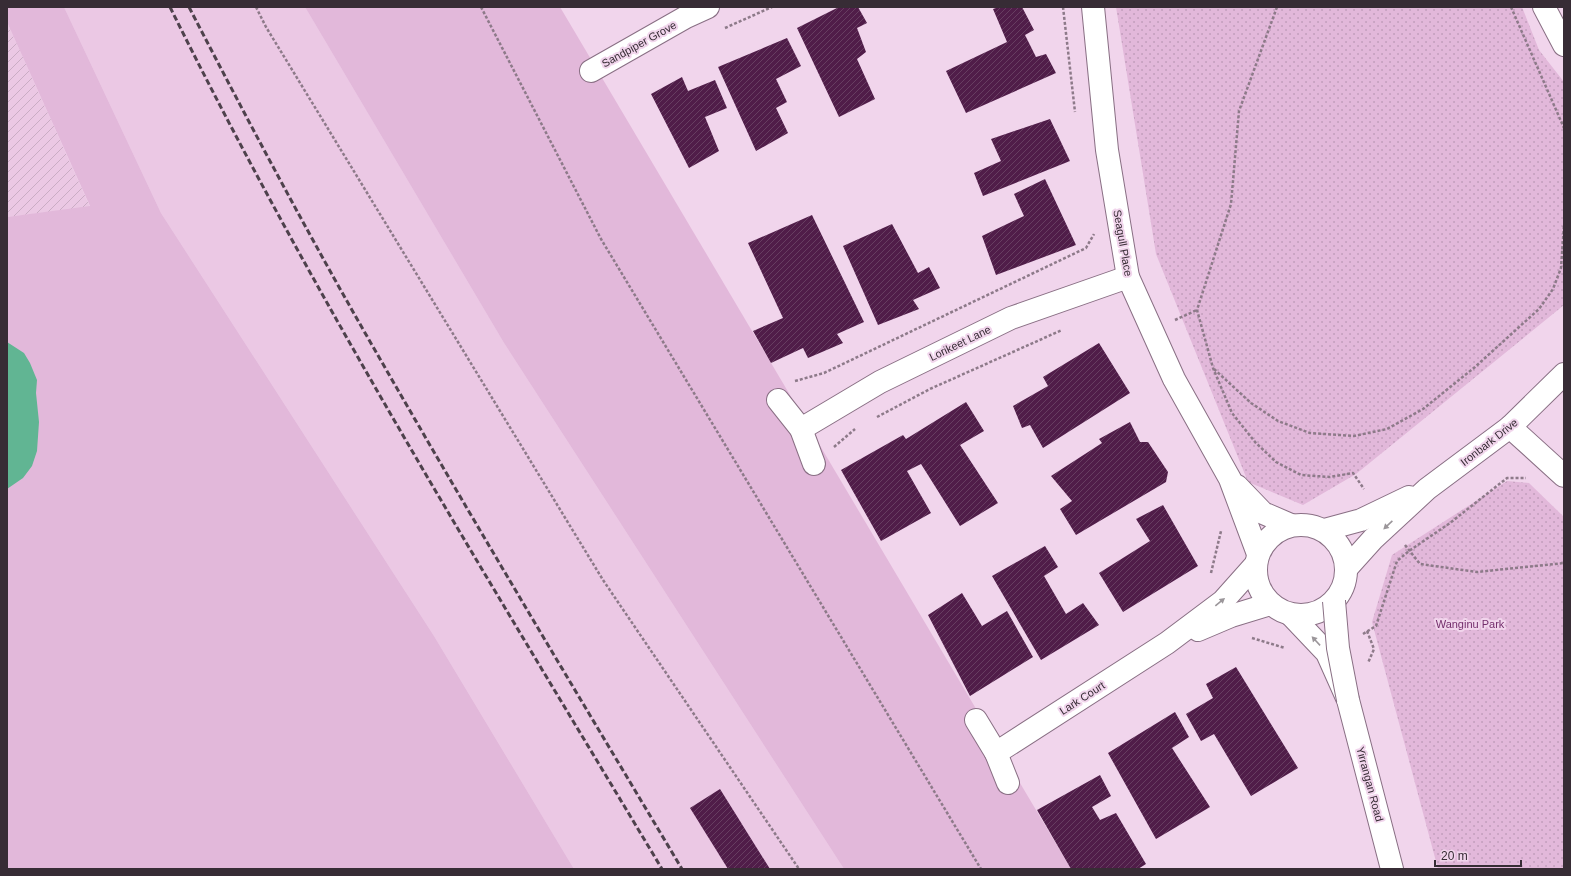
<svg xmlns="http://www.w3.org/2000/svg" width="1571" height="876" font-family="Helvetica,sans-serif">
<defs>
<pattern id="industrial-furrows" width="10" height="10" patternUnits="userSpaceOnUse"><rect width="10" height="10" fill="#ebc8e4"/><path d="M-1 1l2-2M0 10L10 0M9 11l2-2" fill="none" stroke="#caacc4"/></pattern>
<pattern id="park-dots" width="8" height="8" patternUnits="userSpaceOnUse"><rect width="8" height="8" fill="#e2b8da"/><path d="M2 2h.1M6 6h.1" fill="none" stroke="#c29ebc" stroke-width="1.8" stroke-linecap="round"/></pattern>
<pattern id="building-hatch" width="6" height="6" patternUnits="userSpaceOnUse"><rect width="6" height="6" fill="#501d49"/><path d="M-1 1l2-2M0 6l6-6M5 7l2-2" fill="none" stroke="#673e61"/></pattern>
</defs>
<rect width="100%" height="100%" fill="#f1d5ec"/>
<polygon fill="#ebc8e4" points="64,7 305,7 504,343 844,869 574,869 434,636 161,213"/>
<polygon fill="url(#industrial-furrows)" points="7,22 90,207 7,217"/>
<g fill="#e2b8da">
<polygon points="7,7 64,7 161,213 434,636 574,869 7,869 7,217 90,206 7,22"/>
<polygon points="305,7 560,7 1071,869 844,869 504,343"/>
</g>
<g fill="url(#park-dots)">
<polygon points="1116,7 1522,7 1539,50 1564,82 1564,305 1356,474 1303,505 1248,482 1156,254"/>
<polygon points="1507,481 1529,483 1564,517 1564,869 1438,869 1372,622 1392,555"/>
</g>
<polygon fill="#61b593" points="7,342 24,353 30,363 37,380 36,393 39,422 37,451 32,466 23,478 7,489"/>
<g fill="url(#building-hatch)">
<polygon points="839,7 858,7 867,23 857,28 866,52 857,59 875,99 839,117 797,28"/>
<polygon points="999,7 1022,7 1034,30 1025,35 1036,57 1046,54 1056,73 966,113 946,71 1007,42 993,9"/>
<polygon points="787,38 801,66 776,79 787,102 776,108 788,133 756,151 718,67"/>
<polygon points="682,77 688,91 715,80 727,108 705,117 719,151 689,168 651,94"/>
<polygon points="1050,119 1070,161 983,196 974,173 1001,161 991,139"/>
<polygon points="1045,179 1076,245 996,275 982,236 1024,216 1014,194"/>
<polygon points="812,215 864,322 837,334 843,343 808,358 803,348 771,363 753,331 783,318 748,243"/>
<polygon points="892,224 918,273 929,267 940,288 913,300 919,309 878,325 843,246"/>
<polygon points="1099,343 1130,393 1043,448 1030,425 1022,428 1013,406 1048,386 1043,377"/>
<polygon points="966,402 984,431 960,445 998,503 960,526 921,464 907,471 931,513 881,541 841,470 903,435 906,439"/>
<polygon points="1130,422 1140,442 1148,442 1168,472 1166,482 1076,535 1060,509 1072,501 1051,476 1102,443 1099,439"/>
<polygon points="1163,505 1198,566 1123,612 1099,573 1150,541 1136,519"/>
<polygon points="1045,546 1058,567 1044,576 1066,614 1083,603 1099,625 1041,660 992,576"/>
<polygon points="962,593 982,626 1007,611 1033,657 970,696 928,615"/>
<polygon points="1236,667 1298,768 1251,796 1214,734 1201,741 1186,714 1213,698 1206,684"/>
<polygon points="1175,712 1189,737 1172,748 1210,807 1156,839 1108,753"/>
<polygon points="1100,775 1111,796 1092,807 1100,820 1116,813 1146,864 1138,869 1071,869 1037,810"/>
<polygon points="720,789 770,869 728,869 690,808"/>
</g>
<g fill="none" stroke-linecap="round" stroke-linejoin="round">
<g stroke="#896f84" stroke-width="24">
<g id="street">
<polyline points="1093,7 1107,150 1128,277 1174,379 1230,479 1258,554"/>
<polyline points="1544,7 1564,45"/>
<polyline points="591,71 686,17 708,7"/>
<polyline points="778,400 801,429 814,464"/>
<polyline points="1510,427 1564,476"/>
<polyline points="801,429 880,382 1011,318 1128,277"/>
<polyline points="1237,486 1263,513 1291,525"/>
<circle cx="1301" cy="570" r="45"/>
<polyline points="1324,530 1361,520 1409,497"/>
<polyline points="1346,569 1373,539 1427,489 1510,427 1564,374"/>
<polyline points="1290,614 1327,653 1348,700 1392,869"/>
<polyline points="1198,630 1231,616 1270,604"/>
<polyline points="976,720 996,753 1008,783"/>
<polyline points="996,753 1167,643 1223,601 1256,564"/>
</g>
</g>
<g stroke="#8d7a89" stroke-width="2.5" stroke-dasharray="3 2" stroke-linecap="butt">
<polyline points="256,7 266,27 603,580 799,869"/>
<polyline points="481,7 601,239 981,869"/>
<polyline points="1063,7 1075,112"/>
<polyline points="1277,7 1239,111 1231,204 1197,310 1213,368 1232,413 1255,442 1276,462 1301,475 1330,477 1353,473 1364,489"/>
<polyline points="1511,7 1564,128"/>
<polyline points="725,28 772,7"/>
<polyline points="1175,320 1197,310"/>
<polyline points="1214,369 1251,403 1278,421 1310,433 1354,436 1387,429 1423,409 1475,367 1539,309 1553,289 1561,268 1564,225"/>
<polyline points="795,381 824,373 1086,248 1094,234"/>
<polyline points="877,417 930,389 1062,330"/>
<polyline points="834,447 855,429"/>
<polyline points="1405,545 1420,564 1477,572 1564,563"/>
<polyline points="1211,573 1221,531"/>
<polyline points="1367,631 1374,649 1368,663"/>
<polyline points="1363,634 1376,626 1397,561 1409,551 1450,523 1507,478 1526,478"/>
<polyline points="1252,638 1285,648"/>
</g>
<use href="#street" stroke="#fff" stroke-width="22"/>
<g stroke="#4e414c" stroke-width="3" stroke-dasharray="6 3" stroke-linecap="butt">
<path d="M170,7C317,304 492,585 662,869"/>
<path d="M189,7C248,121 308,234 372,345C473,521 578,695 682,869"/>
</g>
<g stroke="#896f84" stroke-width="24" stroke-linecap="butt">
<polyline id="street-bridge" points="1334,601 1338,648 1348,700"/>
</g>
<use href="#street-bridge" stroke="#fff" stroke-width="22"/>
</g>
<defs><path id="oneway-solid" d="M-6-.8H1V-3.2L6.5 0L1 3.2V.8H-6Z"/></defs>
<g fill="#9b969a">
<use href="#oneway-solid" transform="translate(1388 525) rotate(137)"/>
<use href="#oneway-solid" transform="translate(1220 602) rotate(-39)"/>
<use href="#oneway-solid" transform="translate(1316 641) rotate(-133)"/>
</g>
<g text-anchor="middle" dominant-baseline="central" stroke-width="4" stroke-linejoin="round" paint-order="stroke">
<g font-size="11" fill="#372c35" stroke="#f1d5ec">
<text transform="translate(639 44) rotate(-29)">Sandpiper Grove</text>
<text transform="translate(1123 243) rotate(80)">Seagull Place</text>
<text transform="translate(960 343) rotate(-26)">Lorikeet Lane</text>
<text transform="translate(1489 442) rotate(-38)">Ironbark Drive</text>
<text transform="translate(1082 698) rotate(-33)">Lark Court</text>
<text transform="translate(1370 784) rotate(75)">Yirrangan Road</text>
</g>
<g font-size="11" fill="#742e6c" stroke="#f1d5ec">
<text x="1470" y="624">Wanginu Park</text>
</g>
</g>
<rect width="1571" height="876" fill="none" stroke="#372c35" stroke-width="16"/>
<path d="M1435 860v6h86v-6" fill="none" stroke="#372c35" stroke-width="2"/>
<text x="1441" y="860" font-size="12" fill="#372c35" stroke="#f1d5ec" stroke-width="3" paint-order="stroke">20 m</text>
</svg>
